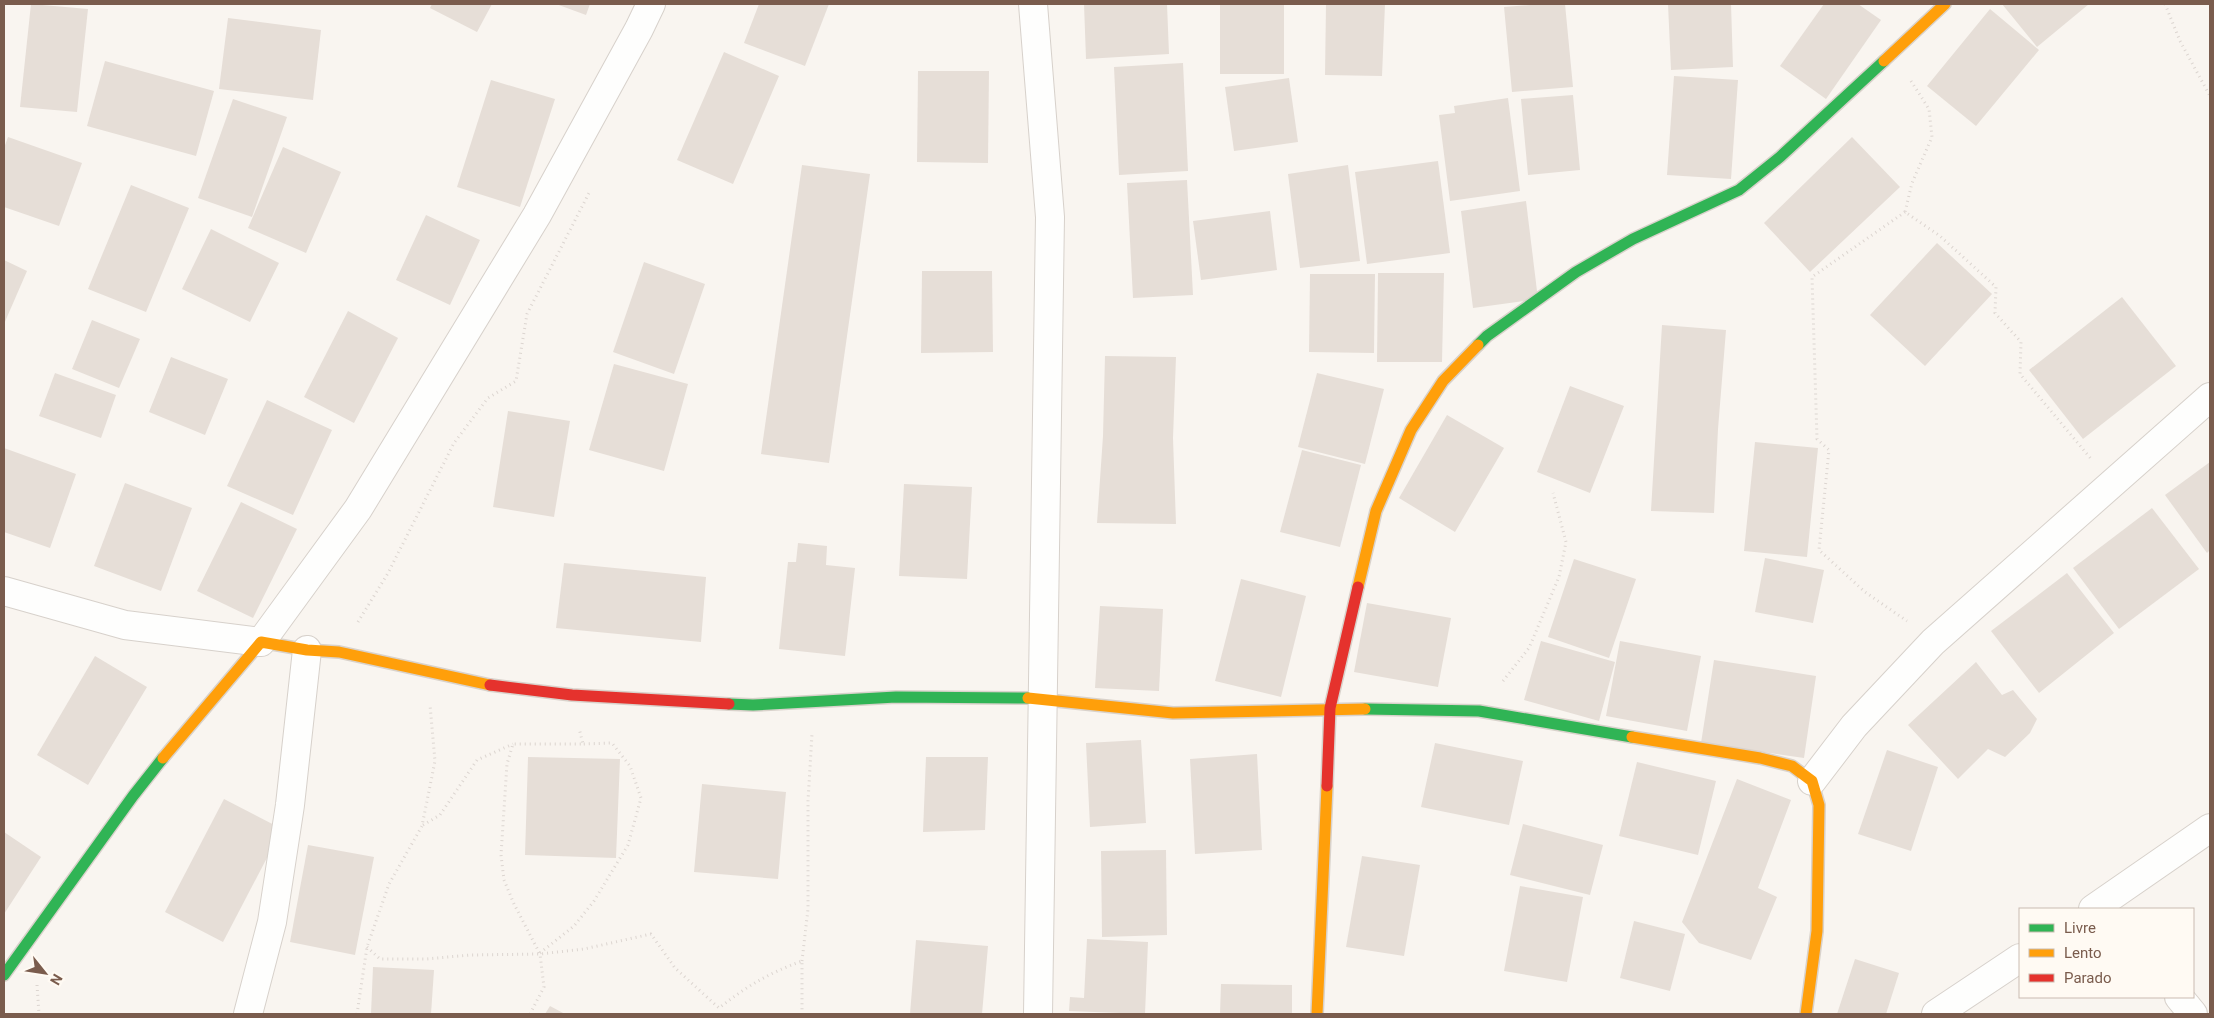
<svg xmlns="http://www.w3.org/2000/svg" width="2214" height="1018" font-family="Roboto,sans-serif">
<rect width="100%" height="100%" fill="#f9f5f0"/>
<g fill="#e6ded7">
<polygon points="31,4 88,9 77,112 20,107"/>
<polygon points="432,4 492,4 477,32 430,8"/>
<polygon points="556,4 590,4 586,15"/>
<polygon points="759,4 829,4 805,66 744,43"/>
<polygon points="1084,4 1167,4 1169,54 1086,59"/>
<rect x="1220" y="4" width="64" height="70"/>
<polygon points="1326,4 1385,4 1382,76 1325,75"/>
<polygon points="1543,4 1565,4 1573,87 1512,92 1504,7"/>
<polygon points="1668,4 1731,4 1733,67 1671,70"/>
<polygon points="1824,4 1858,4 1881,20 1826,99 1780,66"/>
<polygon points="2002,4 2089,4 2037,47"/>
<polygon points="1990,9 2039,50 1976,126 1927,86"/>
<polygon points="228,18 321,30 313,100 219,89"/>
<polygon points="724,52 779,76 733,184 677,160"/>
<polygon points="105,61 214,91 196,156 87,126"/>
<polygon points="1183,63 1188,171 1119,175 1114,67"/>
<polygon points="918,71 989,71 988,163 917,162"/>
<polygon points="1674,76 1738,80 1731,179 1667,175"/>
<polygon points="1289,78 1298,142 1234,151 1225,87"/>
<polygon points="491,80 555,99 520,207 457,187"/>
<polygon points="1573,95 1580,170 1528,175 1521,99"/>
<polygon points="1508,98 1520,191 1450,201 1439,115 1455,113 1454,106"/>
<polygon points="233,99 287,117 252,217 198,198"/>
<polygon points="8,137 82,163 59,226 4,207 4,148"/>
<polygon points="1852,137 1900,187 1810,272 1764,223"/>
<polygon points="283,147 341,172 306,253 248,228"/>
<polygon points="1438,161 1450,253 1367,264 1355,172"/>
<polygon points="802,165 870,174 829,463 761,454"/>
<polygon points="1348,165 1360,261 1300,268 1288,174"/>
<polygon points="1187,180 1193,295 1133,298 1127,183"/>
<polygon points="131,185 189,208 146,312 88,289"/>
<polygon points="1526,201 1538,299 1473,308 1461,211"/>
<polygon points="1270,211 1277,270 1201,280 1193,221"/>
<polygon points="426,215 480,240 450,305 396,280"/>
<polygon points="211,229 279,263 250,322 182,289"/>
<polygon points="1937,243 1992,294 1925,366 1870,315"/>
<polygon points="4,260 27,271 4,324"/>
<polygon points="644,262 705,284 674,374 613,352"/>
<polygon points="922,271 992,271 993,352 921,353"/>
<polygon points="1378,273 1444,273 1442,362 1377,362"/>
<polygon points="1310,274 1375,274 1374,353 1309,352"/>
<polygon points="2122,297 2176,366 2083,439 2029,370"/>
<polygon points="348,311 398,338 354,423 304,397"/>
<polygon points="92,320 140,339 119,388 72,369"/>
<polygon points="1662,325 1726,330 1718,429 1714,513 1651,511"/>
<polygon points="1105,356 1176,357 1173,438 1176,524 1097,523 1103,436"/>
<polygon points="171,357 228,379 205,435 149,412"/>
<polygon points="614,364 688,384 664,471 589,450"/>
<polygon points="55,373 116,395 101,438 39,416"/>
<polygon points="1317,373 1384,389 1365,464 1298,447"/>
<polygon points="1570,386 1624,406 1590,493 1537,472"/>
<polygon points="267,400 332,430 293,515 227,486"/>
<polygon points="508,411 570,421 554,517 493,507"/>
<polygon points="1447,415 1504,448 1455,532 1399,498"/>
<polygon points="1755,442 1818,448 1807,557 1744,551"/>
<polygon points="4,448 76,474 50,548 4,532"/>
<polygon points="1302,450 1361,465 1340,547 1280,532"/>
<polygon points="2210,462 2210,550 2207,553 2165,495"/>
<polygon points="125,483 192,508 161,591 94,566"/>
<polygon points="904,484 972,487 967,579 899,576"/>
<polygon points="241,502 297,529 253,618 197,591"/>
<polygon points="2152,508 2199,569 2119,629 2073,568"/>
<polygon points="798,543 827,546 826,565 855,568 845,656 779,649 788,562 796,562"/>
<polygon points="1765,558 1824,570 1813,623 1755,612"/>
<polygon points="1574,559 1636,579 1609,658 1548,637"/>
<polygon points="564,563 706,577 701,642 556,628"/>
<polygon points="2067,573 2114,633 2039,693 1991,631"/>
<polygon points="1241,579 1306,596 1281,697 1215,681"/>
<polygon points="1367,603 1451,618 1438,687 1354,672"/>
<polygon points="1100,606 1163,609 1159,691 1095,688"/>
<polygon points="1541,641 1615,662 1599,721 1524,700"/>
<polygon points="1620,641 1701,656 1687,731 1606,716"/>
<polygon points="95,656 147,687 88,785 37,755"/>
<polygon points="1714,660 1816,676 1804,758 1701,743"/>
<polygon points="1976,662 2002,695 2013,690 2037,719 2030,733 2005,757 1988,749 1958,779 1908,725"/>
<polygon points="1141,740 1146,823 1090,827 1086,743"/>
<polygon points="1435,743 1523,761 1509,825 1421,807"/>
<polygon points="1887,750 1938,767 1911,851 1858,834"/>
<polygon points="1257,754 1262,850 1195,854 1190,759"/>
<polygon points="528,757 620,759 616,858 525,855"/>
<polygon points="926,757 988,757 985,830 923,832"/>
<polygon points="1637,762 1716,781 1698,855 1619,836"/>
<polygon points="1737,779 1791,800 1758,888 1777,897 1751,960 1699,943 1682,922"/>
<polygon points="702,784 786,792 778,879 694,872"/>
<polygon points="224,799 282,829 223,942 165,912"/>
<polygon points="1523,824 1603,845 1590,895 1510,875"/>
<polygon points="4,832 41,857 4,914"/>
<polygon points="308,845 374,857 355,955 290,942"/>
<polygon points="1166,850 1167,935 1102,937 1101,851"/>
<polygon points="1362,856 1420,865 1404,956 1346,947"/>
<polygon points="1520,886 1583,897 1567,982 1504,971"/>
<polygon points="1634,921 1685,934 1670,991 1620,978"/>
<polygon points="1087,939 1148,942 1145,1014 1069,1011 1070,997 1084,998"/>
<polygon points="916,940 988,946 982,1014 910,1014"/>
<polygon points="1855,959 1899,973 1886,1014 1837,1014"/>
<polygon points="373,967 434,970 431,1014 371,1014"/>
<polygon points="1221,984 1292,985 1292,1014 1220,1014"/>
<polygon points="550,1006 565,1014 545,1014"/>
</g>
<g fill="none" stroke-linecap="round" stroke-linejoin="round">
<g stroke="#d7d1cb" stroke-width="30">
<g id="street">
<polyline points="1033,4 1050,217 1038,1014"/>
<polyline points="4,591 125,625 261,642 358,509 537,215 639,29 651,4"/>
<polyline points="1812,781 1854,726 1933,642 2210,397"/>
<polyline points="2093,909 2210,828"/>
<polyline points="2179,997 2193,1014"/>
<polyline points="248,1014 272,922 290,805 307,650"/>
<polyline points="1936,1014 2020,958"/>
</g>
</g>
<g stroke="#d9d2cb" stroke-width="14">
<g id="fast">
<polyline points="1478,345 1487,336 1576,272 1633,239 1739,190 1780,157 1884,61"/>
<polyline points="729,704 753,705 896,697 1028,698"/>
<polyline points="1365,709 1479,711 1632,737"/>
<polyline points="4,975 133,796 163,758"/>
</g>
</g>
<g stroke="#d9d2cb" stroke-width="14">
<g id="slow">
<polyline points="1884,61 1945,4"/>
<polyline points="1358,587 1376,511 1411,430 1443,381 1478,345"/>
<polyline points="1028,698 1173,713 1365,709"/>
<polyline points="1632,737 1760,758 1792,766 1812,781 1819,805 1817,931 1806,1014"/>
<polyline points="163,758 261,642 307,650 339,652 490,685"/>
<polyline points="1317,1014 1327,786"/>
</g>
</g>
<g stroke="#d9d2cb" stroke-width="14">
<g id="jam">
<polyline points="490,685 572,695 729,704"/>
<polyline points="1327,786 1330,708 1358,587"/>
</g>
</g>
<g stroke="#dcd5d0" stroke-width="3" stroke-dasharray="1 4" stroke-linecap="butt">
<polyline points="2165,4 2180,41 2210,96"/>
<polyline points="1911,81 1929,109 1932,137 1912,183 1905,212 1940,236 1996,287 1995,313 2021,342 2020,374 2092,460"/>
<polyline points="1905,212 1812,277 1817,439 1829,450 1819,550 1865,592 1907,621"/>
<polyline points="358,622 388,573 454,443 488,398 516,381 527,314 590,191"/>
<polyline points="1503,681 1529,648 1559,577 1566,542 1553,493"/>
<polyline points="423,825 440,815 477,760 513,744"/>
<path d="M367,947L380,959H426L470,955L540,954L584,949L651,934L675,968L719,1008C747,986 769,973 802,961V1014"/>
<polyline points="540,953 574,926 594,901 628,845 641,798 630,766 612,743 583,744"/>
<polyline points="802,961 808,909 808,801 812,734"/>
<polyline points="37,985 39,1014"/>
<polyline points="357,1014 367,947 389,884 422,826 435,761 430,705"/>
<polyline points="530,1014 544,987 540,954 514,904 504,880 501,855 507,764 513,744 583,744 579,728"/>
</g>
<use href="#street" stroke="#fefefd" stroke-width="28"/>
<use href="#fast" stroke="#30b455" stroke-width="11"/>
<use href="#slow" stroke="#ff9f0a" stroke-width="11"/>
<use href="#jam" stroke="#e5322d" stroke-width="11"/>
</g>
<rect width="2214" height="1018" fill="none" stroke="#7a5c4d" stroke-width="10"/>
<rect x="2019" y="908" width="175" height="90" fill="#fffaf3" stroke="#cabbb1"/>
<rect x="2029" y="924" width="25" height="8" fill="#30b455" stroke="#cabbb1"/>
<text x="2064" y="933" font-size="15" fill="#7a5c4d">Livre</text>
<rect x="2029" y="949" width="25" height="8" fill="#ff9f0a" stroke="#cabbb1"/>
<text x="2064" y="958" font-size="15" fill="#7a5c4d">Lento</text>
<rect x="2029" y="974" width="25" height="8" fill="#e5322d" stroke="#cabbb1"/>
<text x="2064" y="983" font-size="15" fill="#7a5c4d">Parado</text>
<g transform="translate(45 973) rotate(120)" stroke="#fffaf3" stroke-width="4" paint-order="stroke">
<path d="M0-4L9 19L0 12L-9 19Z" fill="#7a5c4d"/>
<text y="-8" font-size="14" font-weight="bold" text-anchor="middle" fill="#7a5c4d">N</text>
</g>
</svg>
